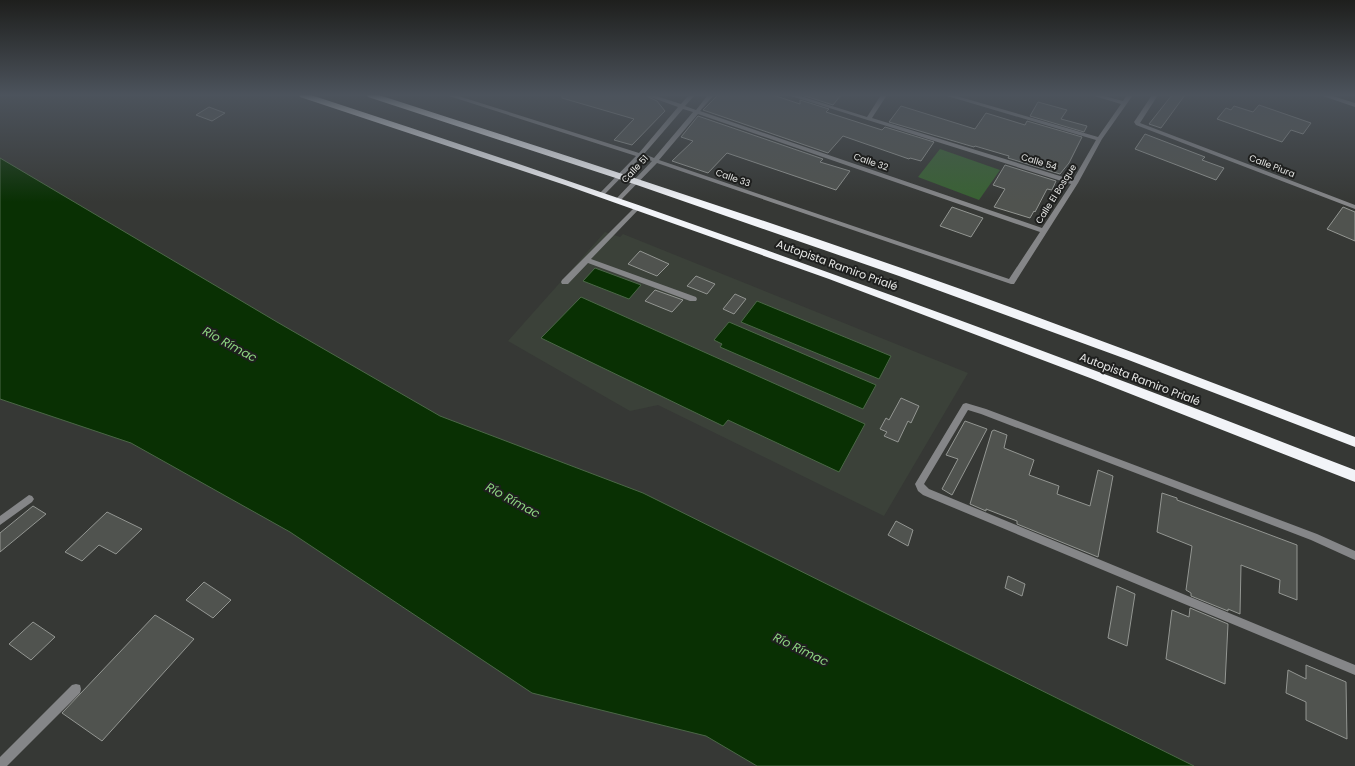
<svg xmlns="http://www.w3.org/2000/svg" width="1355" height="766" font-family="Poppins,sans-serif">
<rect width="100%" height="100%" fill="#363835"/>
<polygon fill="#3b4139" points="605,232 620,237 623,234 968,373 884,516 658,405 630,411 508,341"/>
<polygon fill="#396233" points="940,149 1000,170 979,200 918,177"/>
<g fill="#093003" stroke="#4b6747">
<polygon points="0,158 277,322 440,416 643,493 1194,766 757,766 706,736 532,693 290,532 131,443 0,399"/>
<polygon points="595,268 641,285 629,299 583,281"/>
<polygon points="581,297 865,424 839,472 728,420 723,426 541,338"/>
<polygon points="757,301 891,356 879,379 741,322"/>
<polygon points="729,322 876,385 863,409 720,347 722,344 714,340"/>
</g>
<g fill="#50534f" stroke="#939692">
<polygon points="562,95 644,95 657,101 665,111 632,145 614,140 634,119 562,98"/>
<polygon points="718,95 773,95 800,104 800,100 829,109 826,112 882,130 885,127 934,142 921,161 910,158 909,159 843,136 828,153 703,110"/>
<polygon points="802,95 841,95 833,105"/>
<polygon points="1172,95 1185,95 1161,128 1149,124"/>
<polygon points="1038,102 1067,110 1061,119 1087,126 1084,132 1030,116"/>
<polygon points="1259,105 1311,123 1303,134 1291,130 1282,142 1217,119 1226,108 1231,110 1234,106 1253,112"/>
<polygon points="901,106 975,129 986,113 1025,125 1027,121 1082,137 1069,163 1060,174 1008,158 1009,156 975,146 974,147 889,122"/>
<polygon points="209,107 225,113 212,121 196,115"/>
<polygon points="698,116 823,159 820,162 850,171 836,190 727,153 708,173 672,161 693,141 681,137"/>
<polygon points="1145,134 1205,157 1202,160 1224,168 1216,180 1135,149"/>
<polygon points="1005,165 1056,181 1052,190 1047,189 1035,212 1034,211 1030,218 994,207 1005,189 993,185"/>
<polygon points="952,207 983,218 971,237 940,226"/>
<polygon points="1343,207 1355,212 1355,241 1327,229"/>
<polygon points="640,251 669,264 657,276 628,264"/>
<polygon points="696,276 715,284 707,294 687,286"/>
<polygon points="655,290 683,300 672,312 645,301"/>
<polygon points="735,294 746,299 734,314 723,309"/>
<polygon points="901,398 919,406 911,423 908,421 898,442 884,436 887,432 880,429 886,418 889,420"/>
<polygon points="965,421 987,429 952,495 942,489 958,459 946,455"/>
<polygon points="994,430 1007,435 1004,448 1034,460 1029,475 1059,486 1057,494 1090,506 1098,470 1113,476 1098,557 1017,524 1017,521 986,509 986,511 970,504 992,431"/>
<polygon points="1162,493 1177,498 1177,500 1297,545 1297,600 1279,593 1280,580 1241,565 1240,614 1228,609 1228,611 1191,596 1191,593 1186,590 1192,546 1157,532"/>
<polygon points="33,506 46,514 0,552 0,533"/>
<polygon points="107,512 142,529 116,554 99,545 82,561 65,552"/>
<polygon points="896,521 913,530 908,546 888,535"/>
<polygon points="1008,576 1025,584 1022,596 1005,588"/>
<polygon points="204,582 231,600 213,618 186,600"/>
<polygon points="1117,586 1135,594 1127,646 1108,638"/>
<polygon points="1190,608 1228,624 1225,684 1166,659 1172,610 1189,617"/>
<polygon points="155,615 194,639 102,741 62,713"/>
<polygon points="33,622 55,637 31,660 9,644"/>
<polygon points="1306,665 1346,682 1347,739 1306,720 1306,702 1286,693 1288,670 1306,679"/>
</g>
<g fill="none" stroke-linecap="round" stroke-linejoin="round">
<g fill="#858688" fill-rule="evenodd">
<polygon points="638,205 641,207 640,208 591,259 696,297 697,299 696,301 690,301 588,263 568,284 562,284 561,282 562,280 636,206"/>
<polygon points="29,495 32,496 34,499 32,502 0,525 0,516"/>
<polygon points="76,684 80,685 81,689 80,693 7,766 0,766 0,757 72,685"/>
</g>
<g fill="#858688" fill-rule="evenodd">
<path d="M446,95H455L639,153L678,107L645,95H653L681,104L689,95H695L685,106L696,110L708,95H714L700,111L1042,228L1071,184L788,95H797L867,117L881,95H887L872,118L1073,180L1096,140L944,95H953L1098,137L1121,104L1091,95H1100L1123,101L1127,95H1133L1102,139L1078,183L1014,284H1011L657,163L620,201H616V199L652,161L641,157L604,195H600V193L636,156ZM683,109L693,112L654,158L644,154ZM698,114L1040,232L1009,279L659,160Z"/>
<polygon points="1152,95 1158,95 1140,123 1355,205 1355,209 1136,125 1134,122"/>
<polygon points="1320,95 1329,95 1355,103 1355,107"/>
<polygon points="966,403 986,409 1317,534 1355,551 1355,560 1311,540 981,414 968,410 924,484 929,489 1355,665 1355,675 923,495 918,491 915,484 963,404"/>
</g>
<g fill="#f2f4f8" fill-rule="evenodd">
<path d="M299,95H311C663,209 1010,336 1355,470V482L1090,378L829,279L565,185L300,97Z"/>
<path d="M367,95H379C556,152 732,209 907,270C1057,323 1206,380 1355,437V447L1126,359L899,276L634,184L368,97Z"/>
</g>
</g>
<linearGradient id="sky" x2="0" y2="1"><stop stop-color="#1e1f1d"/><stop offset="0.47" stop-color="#4c535c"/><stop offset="1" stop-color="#4c535c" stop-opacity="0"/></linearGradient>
<rect width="1355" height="202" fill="url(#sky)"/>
<g text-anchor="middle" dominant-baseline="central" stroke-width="4" stroke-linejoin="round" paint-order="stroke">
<g font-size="9" fill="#e6e7e5" stroke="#1e1f1e">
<text transform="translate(871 162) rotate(19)">Calle 32</text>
<text transform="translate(1039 162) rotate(17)">Calle 54</text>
<text transform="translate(1272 166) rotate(21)">Calle Piura</text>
<text transform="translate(635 169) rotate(-47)">Calle 51</text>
<text transform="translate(733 178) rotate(19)">Calle 33</text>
<text transform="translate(1056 194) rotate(-58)">Calle El Bosque</text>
</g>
<g font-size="11" fill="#e6e7e5" stroke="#1e1f1e">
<text transform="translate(837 265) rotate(20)">Autopista Ramiro Prialé</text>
<text transform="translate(1140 379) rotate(21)">Autopista Ramiro Prialé</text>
</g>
<g font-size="12" font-style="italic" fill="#8dd581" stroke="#1e1f1e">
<text transform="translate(230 344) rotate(29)">Río Rímac</text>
<text transform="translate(513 500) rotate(29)">Río Rímac</text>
<text transform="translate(801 649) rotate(26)">Río Rímac</text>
</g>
</g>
</svg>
